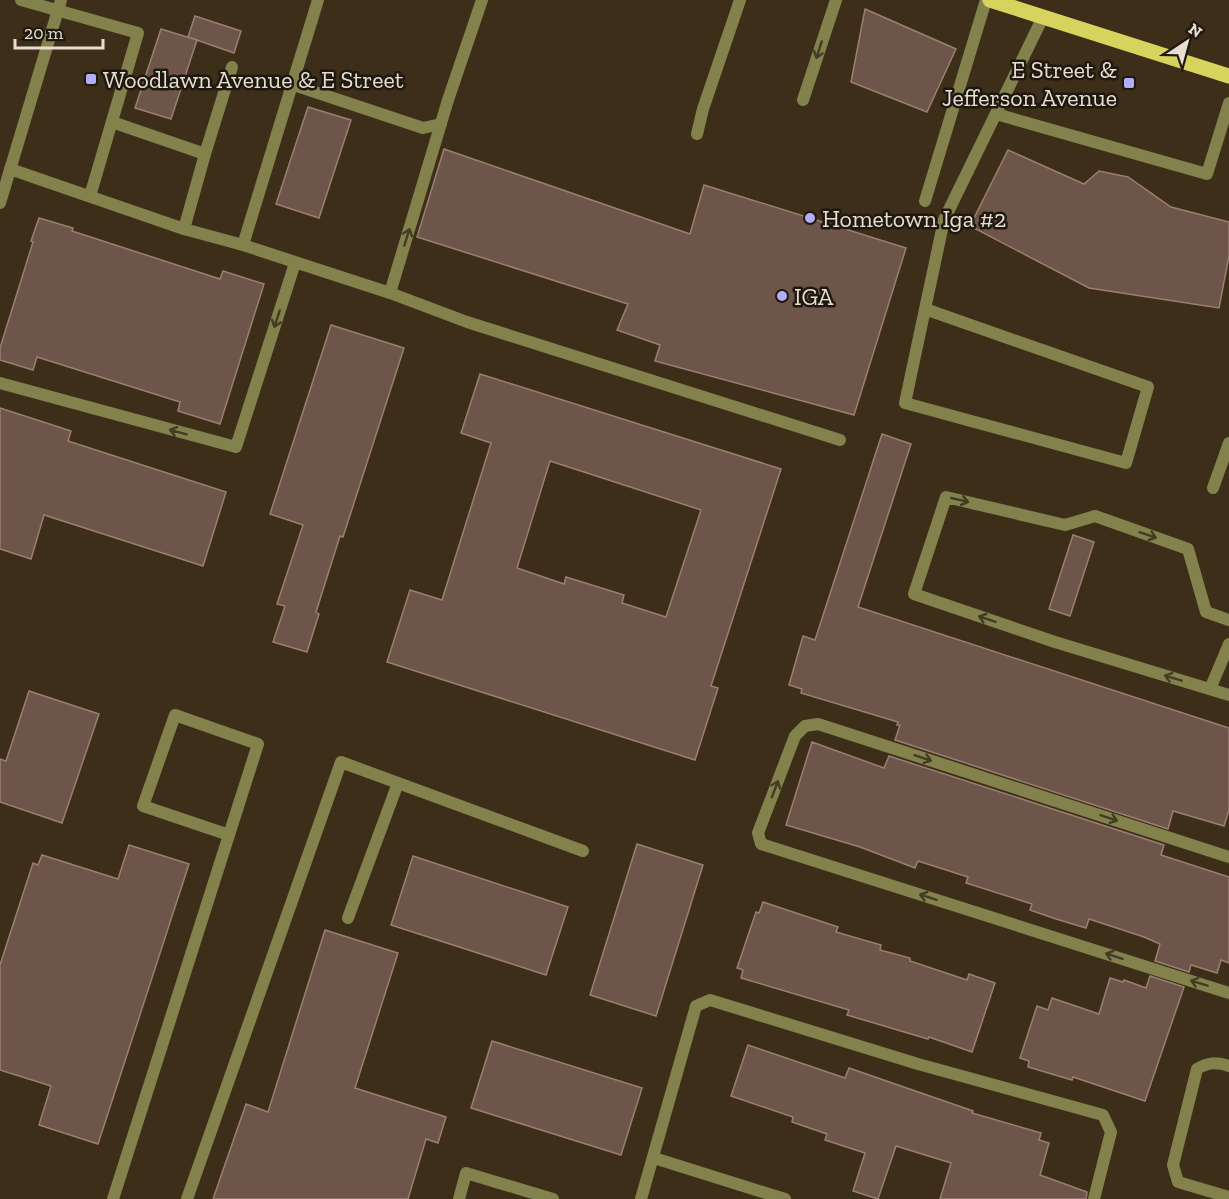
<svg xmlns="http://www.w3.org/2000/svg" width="1229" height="1199" font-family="'Zilla Slab',serif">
<rect width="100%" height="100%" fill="#3c2e19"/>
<g fill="#6e5549" stroke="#9a7f72" stroke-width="1.5" fill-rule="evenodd">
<polygon points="865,9 956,49 927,112 851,82"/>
<polygon points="195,16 241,31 234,53 188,37"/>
<polygon points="161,29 197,40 171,119 135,108"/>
<polygon points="308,107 351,120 319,218 276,204"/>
<polygon points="444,149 690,234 704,185 906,248 854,415 655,361 660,345 617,330 628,304 417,237"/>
<polygon points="1008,150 1084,184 1099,171 1128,177 1171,207 1229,222 1229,256 1219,308 1089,288 970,226"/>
<polygon points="39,218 73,228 72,231 220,279 223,271 264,284 220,424 178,411 180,402 37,357 33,370 0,360 0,348 33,242 31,241"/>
<polygon points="331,325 404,348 343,537 340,536 316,612 319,614 307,652 273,642 285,606 277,604 303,525 270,514"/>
<path d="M480,374L781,469L711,686L718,688L695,760L387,662L410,590L442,600L491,443L461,433ZM550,461L701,510L666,617L622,603L624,595L566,577L564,584L517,568Z"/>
<polygon points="0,408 71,431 68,441 226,492 203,566 44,515 31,559 0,549"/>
<polygon points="882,434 911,444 858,607 1229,728 1229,810 1224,826 1173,811 1168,829 895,740 900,725 897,725 898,722 801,693 802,689 789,685 803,636 815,640"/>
<polygon points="1073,535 1094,542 1070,616 1049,609"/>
<polygon points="29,691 99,714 62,823 0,802 0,759 6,761"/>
<polygon points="812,742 884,768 889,756 1164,845 1161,855 1229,877 1229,963 1221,960 1217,973 1191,965 1189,972 1155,961 1160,944 1144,937 1089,919 1086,928 1056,919 1030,910 1032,904 966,883 968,877 918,861 915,868 860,847 786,825"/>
<polygon points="637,844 703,865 656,1016 590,995"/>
<polygon points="129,845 189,864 98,1144 39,1125 51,1086 0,1070 0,965 33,863 38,865 42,855 118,879"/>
<polygon points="413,856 568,907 546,975 391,925"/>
<polygon points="763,902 838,927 836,932 881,945 880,950 910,958 910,961 967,980 969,974 995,983 972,1052 929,1037 928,1039 847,1015 849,1010 741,978 743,970 737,968 756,912 759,913"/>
<polygon points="325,930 398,953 355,1088 446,1117 438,1143 426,1139 408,1199 213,1199 246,1104 268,1112"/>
<polygon points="1150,976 1184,987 1145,1101 1073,1077 1072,1080 1028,1067 1029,1061 1020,1058 1037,1006 1048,1010 1052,998 1099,1014 1110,978 1123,982 1124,980 1146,988"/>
<polygon points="492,1041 642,1088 621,1155 471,1108"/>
<polygon points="748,1045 845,1078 849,1068 973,1111 972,1113 1041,1133 1039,1140 1049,1143 1040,1175 1087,1192 1086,1199 940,1199 951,1163 896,1146 878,1199 853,1191 865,1153 825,1140 827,1134 792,1122 793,1117 731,1096"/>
</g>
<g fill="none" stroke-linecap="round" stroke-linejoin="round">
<g stroke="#83824d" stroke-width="12">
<polyline points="21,0 138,33 90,196"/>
<polyline points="318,0 243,245 390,293 467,322 840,440"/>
<polyline points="291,84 423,128 441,124"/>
<polyline points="803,100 836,0"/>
<polyline points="996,114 1207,174 1229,103"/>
<polyline points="112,122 205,154 232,67"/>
<polyline points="697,134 703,109 740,0"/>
<polyline points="10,169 184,229 243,245"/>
<polyline points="925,201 986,0"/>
<polyline points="184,229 205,154"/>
<polyline points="390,293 448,100 482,0"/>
<polyline points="925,309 1148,387 1126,463 905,403 944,220 1043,17"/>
<polyline points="0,383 236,447 295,263"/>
<polyline points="1213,488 1229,443"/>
<polyline points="1229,620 1206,612 1188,549 1095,516 1065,525 946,497 914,594 1055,642 1229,695"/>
<polyline points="1210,689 1229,644"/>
<polyline points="1229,857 818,724 805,726 795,736 758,833 761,844 1229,993"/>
<polyline points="348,918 398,783"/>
<path d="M1229,1066C1216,1062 1208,1062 1197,1069L1173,1165L1178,1182L1229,1197"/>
<polyline points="654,1158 785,1199"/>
<polyline points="113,1199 258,744 175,715 143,806 229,835"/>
<polyline points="187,1199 341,762 583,851"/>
<polyline points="459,1199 466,1173 553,1199"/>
<polyline points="641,1199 696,1006 710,1000 918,1064 1103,1115 1111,1132 1094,1199"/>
</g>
<polyline stroke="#83824d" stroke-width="12" points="0,203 61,0"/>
<polyline stroke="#d7d45e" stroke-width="15" points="990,0 1229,76"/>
</g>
<defs><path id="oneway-shaft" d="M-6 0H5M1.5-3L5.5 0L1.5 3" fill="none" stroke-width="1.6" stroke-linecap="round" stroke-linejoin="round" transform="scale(1.5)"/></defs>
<g stroke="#413d25">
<use href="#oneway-shaft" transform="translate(819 50) rotate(108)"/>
<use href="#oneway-shaft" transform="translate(407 237) rotate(-73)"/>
<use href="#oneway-shaft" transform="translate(277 319) rotate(108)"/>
<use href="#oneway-shaft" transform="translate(178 432) rotate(-165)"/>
<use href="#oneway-shaft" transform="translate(960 500) rotate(13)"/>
<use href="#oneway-shaft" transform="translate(1148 535) rotate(19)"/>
<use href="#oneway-shaft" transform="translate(987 619) rotate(-161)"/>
<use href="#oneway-shaft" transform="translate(1173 678) rotate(-163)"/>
<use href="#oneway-shaft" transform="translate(923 758) rotate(18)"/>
<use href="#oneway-shaft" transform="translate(775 789) rotate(-69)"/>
<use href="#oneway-shaft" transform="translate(1109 818) rotate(18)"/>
<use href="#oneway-shaft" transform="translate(928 897) rotate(-162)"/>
<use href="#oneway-shaft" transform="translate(1114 956) rotate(-162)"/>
<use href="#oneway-shaft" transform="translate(1199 983) rotate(-163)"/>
</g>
<g fill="#b2adf9" stroke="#1e180f" stroke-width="2">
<rect x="85" y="73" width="12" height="12" rx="3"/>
<rect x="1123" y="77" width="12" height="12" rx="3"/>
<circle cx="810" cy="218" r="6"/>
<circle cx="782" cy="296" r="6"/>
</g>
<g text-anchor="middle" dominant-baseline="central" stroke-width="5" stroke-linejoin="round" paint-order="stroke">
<g font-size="24" fill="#e7ded1" stroke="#1e180f" text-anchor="start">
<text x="1117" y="69" text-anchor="end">E Street &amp;<tspan x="1117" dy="28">Jefferson Avenue</tspan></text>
<text x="103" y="79">Woodlawn Avenue &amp; E Street</text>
<text x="822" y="218">Hometown Iga #2</text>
<text x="794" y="296">IGA</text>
</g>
</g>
<g transform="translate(1187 42) rotate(36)" stroke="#1e180f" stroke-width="4.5" paint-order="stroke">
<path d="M0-4.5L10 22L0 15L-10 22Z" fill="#e7ded1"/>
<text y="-9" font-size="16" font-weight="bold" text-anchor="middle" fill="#e7ded1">N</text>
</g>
<path d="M15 39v9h88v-9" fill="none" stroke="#e7ded1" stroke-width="3"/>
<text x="24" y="39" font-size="18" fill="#e7ded1" stroke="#1e180f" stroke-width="4.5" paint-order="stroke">20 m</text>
</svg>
